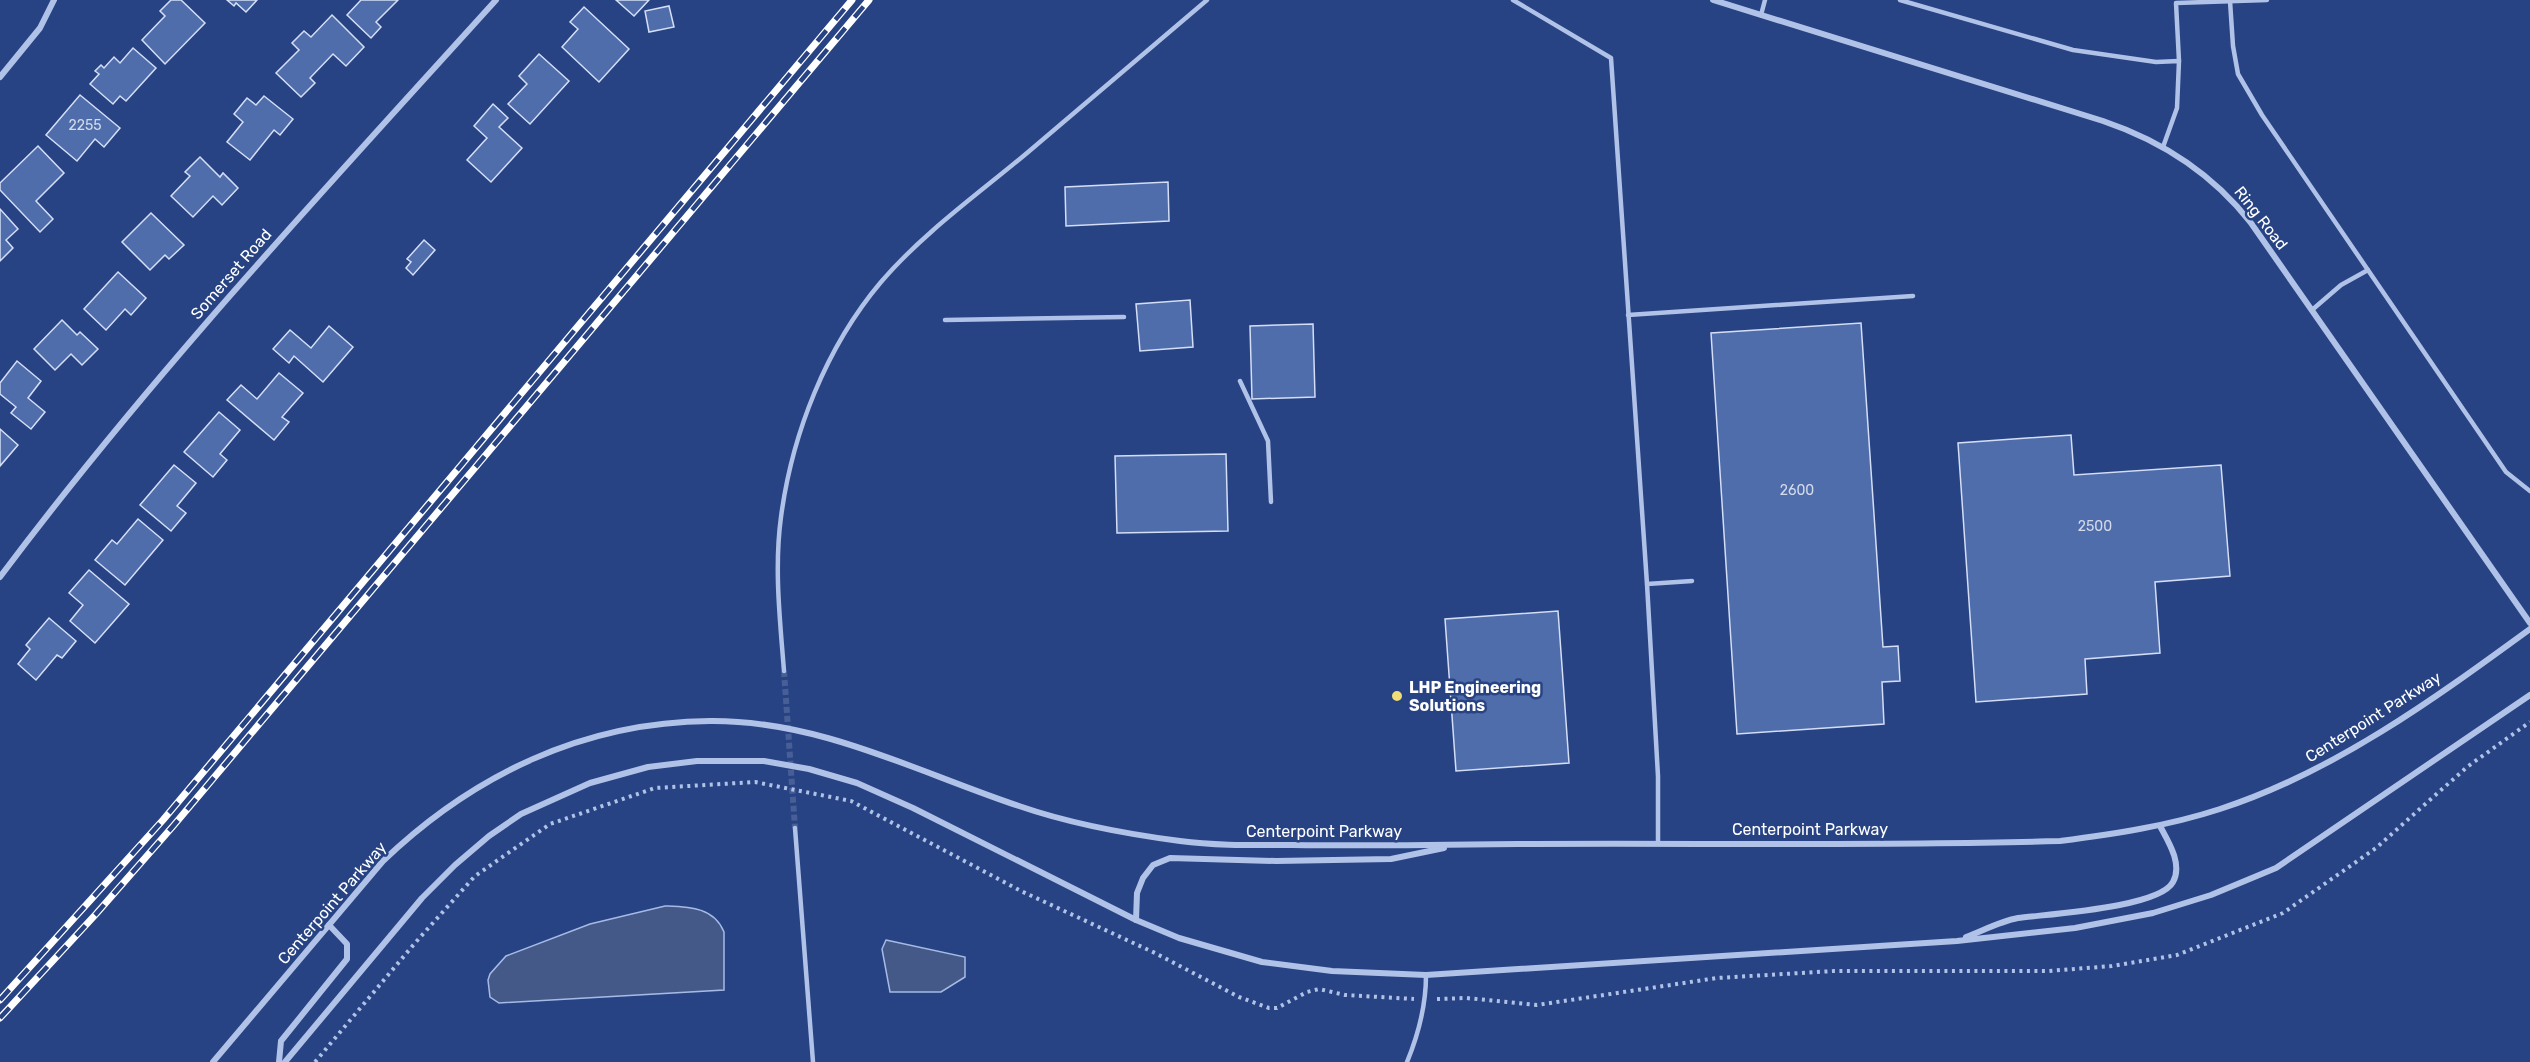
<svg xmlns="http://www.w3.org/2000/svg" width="2530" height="1062" font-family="Rubik,sans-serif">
<rect width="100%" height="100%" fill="#274383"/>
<g fill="#455988" stroke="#a5bbe7" stroke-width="1.5">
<path d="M665,906C689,907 714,907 724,932V990L499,1003L490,997L488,980L490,974L506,956L590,924Z"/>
<polygon points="886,940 965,957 965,977 941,992 890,992 882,949"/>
</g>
<g fill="#4f6cab" stroke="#d4def6" stroke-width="1.5">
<polygon points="171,0 181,0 205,23 165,64 142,40 165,16 160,11"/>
<polygon points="227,0 257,0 246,12 236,3 234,6"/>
<polygon points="361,0 398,0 376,22 381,27 371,38 347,15"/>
<polygon points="616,0 649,0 634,16"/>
<polygon points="669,6 674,27 649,32 645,11"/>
<polygon points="584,7 629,49 599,82 562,47 578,29 570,22"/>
<polygon points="332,15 364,47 346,66 333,54 310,78 315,83 301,97 276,73 299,50 292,43 304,31 311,37"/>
<polygon points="133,48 156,68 126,101 120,96 113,104 90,84 99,74 95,71 101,65 104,68 114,57 120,63"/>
<polygon points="539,54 569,81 530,124 508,104 527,84 519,76"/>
<polygon points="80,95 120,128 104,147 95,139 77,161 46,135"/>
<polygon points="264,96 293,119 280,135 274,130 250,160 227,142 243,122 234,114 247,98 256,105"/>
<polygon points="493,104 508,118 499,127 522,148 491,182 467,160 487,138 474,126"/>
<polygon points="38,146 64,173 36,201 53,219 40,232 0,190 0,183"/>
<polygon points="200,157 220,177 223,173 238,188 222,205 213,196 193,217 171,196 190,176 185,172"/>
<polygon points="1168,182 1169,221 1066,226 1065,187"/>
<polygon points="0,209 18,229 6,240 13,248 0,261"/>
<polygon points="151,213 184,245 169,259 165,255 150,270 122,242"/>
<polygon points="424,240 435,250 413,275 406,268 411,262 407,259"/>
<polygon points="118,272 146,298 131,315 125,309 106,330 84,309"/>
<polygon points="1190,300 1193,347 1140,351 1136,304"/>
<polygon points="62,320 77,335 80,332 98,349 82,365 71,354 55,370 34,349"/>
<polygon points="1861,323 1883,647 1898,646 1900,681 1882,682 1884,724 1737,734 1711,333"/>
<polygon points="1313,324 1315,397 1252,399 1250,326"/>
<polygon points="329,326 353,347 323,382 294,356 289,363 273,349 290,330 311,348"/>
<polygon points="17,361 41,381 28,398 45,412 31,429 11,413 16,407 0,394 0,383"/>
<polygon points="279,373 303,393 282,417 289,422 274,440 227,400 241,385 257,399"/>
<polygon points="219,412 240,430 220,454 227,460 213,477 184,452"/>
<polygon points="0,429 18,445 0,466"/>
<polygon points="2071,435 2074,475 2221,465 2230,576 2155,582 2160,653 2085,659 2087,694 1976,702 1958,443"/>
<polygon points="1226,454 1228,531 1117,533 1115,456"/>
<polygon points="174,465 196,483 177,506 186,513 171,531 140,505"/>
<polygon points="138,519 163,540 125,585 95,560 112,540 117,544"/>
<polygon points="89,570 129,604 95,643 70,621 83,605 69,593"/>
<polygon points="1558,611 1569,763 1456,771 1445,619"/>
<polygon points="49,618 76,641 62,658 57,655 36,680 18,664 30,649 26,645"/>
</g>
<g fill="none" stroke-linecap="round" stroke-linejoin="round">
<polyline stroke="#475f96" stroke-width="6" stroke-dasharray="6 3" stroke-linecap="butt" points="784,671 795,828"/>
<g stroke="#b0c2e7" stroke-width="4" stroke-dasharray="3 4.5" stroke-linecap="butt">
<polyline points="1437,999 1466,998 1537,1005 1717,978 1834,971 2048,971 2112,966 2177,955 2283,913 2376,848 2467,767 2530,722"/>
<polyline points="315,1062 415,943 475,876 550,824 655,788 755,782 851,801 1021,891 1155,953 1239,997 1269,1008 1277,1008 1307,992 1319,989 1345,995 1414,999"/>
</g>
<g stroke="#b0c2e7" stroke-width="4.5">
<polyline points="1513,0 1611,58 1647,584 1658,776 1658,843"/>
<polyline points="1900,0 2073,50 2156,62 2179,61 2177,108 2163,147"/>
<polyline points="2230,1 2233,46 2238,74 2262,115 2506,472 2530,491"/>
<polyline points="1761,15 1765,0"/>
<polyline points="2179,61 2176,3 2267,0"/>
<polyline points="2312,310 2341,285 2368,270"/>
<polyline points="1628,315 1913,296"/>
<polyline points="945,320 1124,317"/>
<polyline points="1240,381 1268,441 1271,502"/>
<polyline points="1647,584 1692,581"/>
<path d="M784,671C780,620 774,568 781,517C792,434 826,347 881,282C923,233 978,194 1027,153C1087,102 1147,51 1207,0"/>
<polyline points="795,828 813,1062"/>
<path d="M1407,1062C1419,1033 1426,1006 1426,975"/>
</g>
<g stroke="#b0c2e7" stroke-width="6">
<path d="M1713,0L2103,121C2162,141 2212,173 2251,223L2530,623"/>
<polyline points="0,77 40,28 54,0"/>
<path d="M0,577C152,374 326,188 496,0"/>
<polyline points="1136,920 1137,893 1143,878 1153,865 1170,858 1276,861 1391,859 1444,848"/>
<path d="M1966,937C1982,931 2001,921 2018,918C2047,914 2159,908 2173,882C2183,864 2168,841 2160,826"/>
<path d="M213,1062L383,861C473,775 583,722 710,721C820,720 917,772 1019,806C1071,824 1126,834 1180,841C1217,846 1256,845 1293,845C1369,846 1444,845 1520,844C1700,843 1880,846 2060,841C2114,834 2168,826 2220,809C2334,772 2434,699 2530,629"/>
<polyline points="279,1062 281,1041 347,959 347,944 329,925"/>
<polyline points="285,1062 422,898 455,865 489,836 521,814 590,783 648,767 697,761 764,761 809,769 857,783 913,808 1136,920 1179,938 1262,962 1332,971 1426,975 1957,941 2075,928 2153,913 2211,895 2276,868 2530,695"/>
</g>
<g stroke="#fff" stroke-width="7">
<g id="rail">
<polyline points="0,1000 163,820 852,0"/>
<polyline points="0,1018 96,914 174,825 869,0"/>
</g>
</g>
<use href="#rail" stroke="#274383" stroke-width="4.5" stroke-dasharray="14" stroke-linecap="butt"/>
</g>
<circle fill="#efdd76" stroke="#274383" stroke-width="2" cx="1397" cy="696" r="6"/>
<g text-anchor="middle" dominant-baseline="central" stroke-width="5" stroke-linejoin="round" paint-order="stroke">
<g font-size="14" fill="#d3daea">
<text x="85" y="125">2255</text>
<text x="1797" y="490">2600</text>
<text x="2095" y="526">2500</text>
</g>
<g font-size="16" fill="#fff" stroke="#274383">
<text transform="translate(2261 218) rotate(52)">Ring Road</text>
<text transform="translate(231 274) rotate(-49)">Somerset Road</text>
<text transform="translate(2373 717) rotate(-32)">Centerpoint Parkway</text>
<text x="1810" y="829">Centerpoint Parkway</text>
<text x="1324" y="831">Centerpoint Parkway</text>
<text transform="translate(332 903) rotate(-49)">Centerpoint Parkway</text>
</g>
<g font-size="16" font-weight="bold" fill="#fff" stroke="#274383" text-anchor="start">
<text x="1409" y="687">LHP Engineering<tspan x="1409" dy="18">Solutions</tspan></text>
</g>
</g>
</svg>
